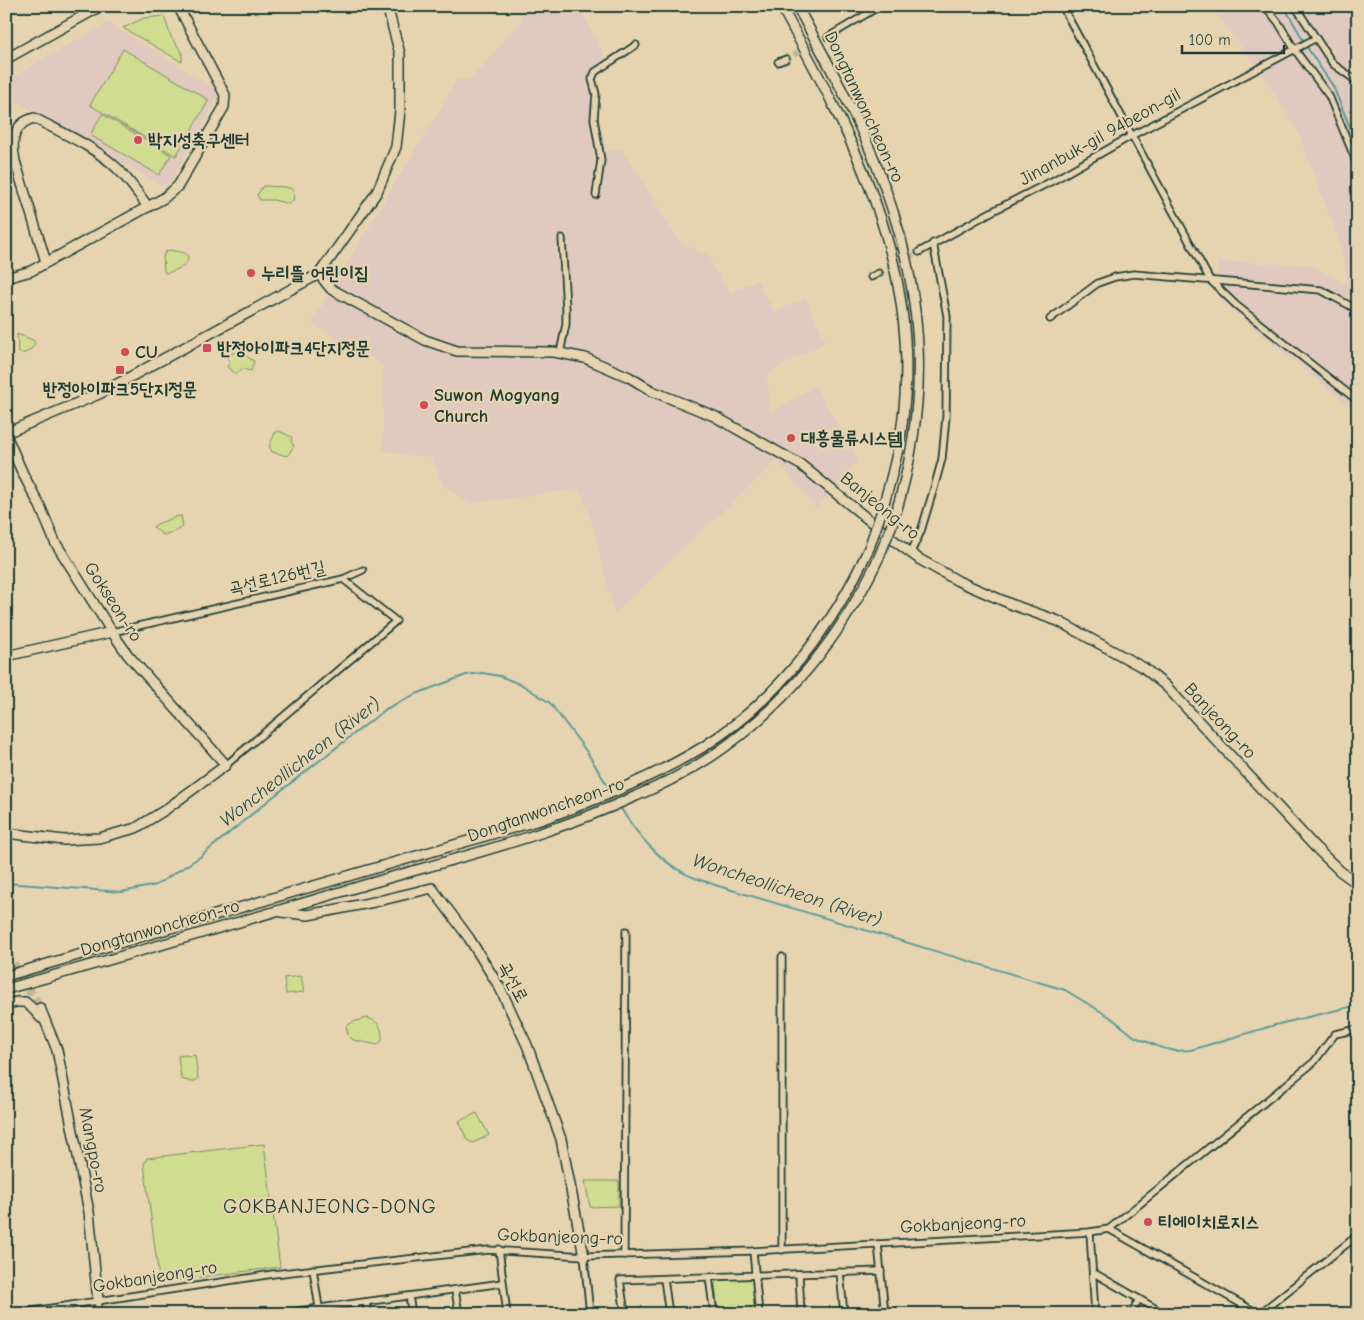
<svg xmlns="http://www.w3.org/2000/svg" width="1364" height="1320" font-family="'Comic Neue','Poor Story',sans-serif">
<rect width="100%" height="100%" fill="#e6d4b1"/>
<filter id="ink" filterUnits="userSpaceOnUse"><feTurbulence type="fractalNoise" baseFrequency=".02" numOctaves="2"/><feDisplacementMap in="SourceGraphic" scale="10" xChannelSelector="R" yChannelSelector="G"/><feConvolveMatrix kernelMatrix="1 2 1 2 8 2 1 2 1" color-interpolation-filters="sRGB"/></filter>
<g filter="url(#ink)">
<g fill="#e0cabf">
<polygon points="515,6 579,6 608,62 591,82 607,152 621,148 657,204 680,243 710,255 713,268 731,292 757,280 775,312 806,298 826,342 767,374 771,412 815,386 858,459 817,510 777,461 614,614 592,523 579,489 469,504 444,486 431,457 413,456 383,451 383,365 311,323 458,78 469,80 489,60 522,18"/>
<polygon points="1210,6 1358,6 1358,414 1220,300 1217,261 1311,265 1349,285 1339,241 1297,130 1261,73"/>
<polygon points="108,22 215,88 218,98 171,181 164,187 6,95 6,80"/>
</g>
<g fill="#d0dc90" stroke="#788c62">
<polygon points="164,16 171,37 182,52 182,62 123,28 144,18"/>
<polygon points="123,49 209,100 176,156 90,105"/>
<polygon points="102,114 171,155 159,175 90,135"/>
<polygon points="263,186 286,187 292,189 294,194 293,201 289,204 274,200 260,200 257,195"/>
<path d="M170,250C175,252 183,251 186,254C195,263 173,272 166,273L164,272L163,257L165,252Z"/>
<path d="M17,334L33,340L35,343C32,350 24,356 18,352Z"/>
<polygon points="237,351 254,361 251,371 242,369 236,374 227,367 230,362 226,356"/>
<polygon points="279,431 292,437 291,442 294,446 287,456 272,452 269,446 275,433"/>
<polygon points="178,516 181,516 183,526 176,531 163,535 153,527 157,524"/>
<polygon points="301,976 304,992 286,994 284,978"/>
<path d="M366,1018C378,1020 383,1028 382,1040L378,1045L353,1040L348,1035L346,1026L353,1022Z"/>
<polygon points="186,1055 188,1056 195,1055 198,1079 192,1082 181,1079 178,1056"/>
<polygon points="477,1113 489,1135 473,1143 467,1140 459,1121"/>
<polygon points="264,1144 280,1267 162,1282 159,1279 144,1164 147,1158"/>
<polygon points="585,1181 619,1181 619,1206 590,1207"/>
<polygon points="751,1277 755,1281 758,1314 718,1314 715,1284 718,1280"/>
</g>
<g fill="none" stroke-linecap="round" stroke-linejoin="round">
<g stroke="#5d9a99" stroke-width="2">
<polyline points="1284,6 1310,52 1333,86 1358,147"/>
<path d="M620,807C635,832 659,861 686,874C695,879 706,881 715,885L1065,990L1110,1017L1135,1037L1162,1048L1176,1051L1191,1050L1275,1025L1358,1005"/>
<polyline points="6,883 122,892 156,885 200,857 269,800 386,709 416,694 466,675 482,673 500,676 524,686 550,703 587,752 610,790"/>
</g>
<g stroke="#beb698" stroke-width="5.5" stroke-dasharray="5.5 3" stroke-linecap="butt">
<polyline points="786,59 828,37"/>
<polyline points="879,273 919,252"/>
</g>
<polyline stroke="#beb698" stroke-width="9" stroke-dasharray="9 4.5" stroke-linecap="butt" points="6,952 40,1008"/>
<g stroke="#1f3d34" stroke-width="9">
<g id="street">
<polyline points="1062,6 1210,280 1236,305 1358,401"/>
<polyline points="1265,6 1278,22 1295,50 1329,96 1358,166"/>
<polyline points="1295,6 1333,64 1358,82"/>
<polyline points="828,37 880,6"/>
<polyline points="778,62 786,59"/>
<polyline points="596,195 601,160 594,119 596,94 592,79 595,72 636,45"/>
<polyline points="919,252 991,212 1054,180 1131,136 1316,38"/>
<polyline points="871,277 879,273"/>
<polyline points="1050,319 1098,283 1115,277 1134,274 1321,290 1358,310"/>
<polyline points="560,353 566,324 566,309 562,238"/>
<polyline points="911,552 921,531 934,488 942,459 946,417 947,316 933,243"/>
<polyline points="343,579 363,570"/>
<polyline points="112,632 343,579 396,621 226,765"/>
<polyline points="782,957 782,1250"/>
<polyline points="1109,1229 1314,1062 1335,1034 1358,1029"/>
<polyline points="1090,1232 1095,1314"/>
<polyline points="878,1244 885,1314"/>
<polyline points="499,1249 507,1314"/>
<polyline points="753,1251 759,1314"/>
<polyline points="624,1255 626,931"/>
<polyline points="584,1256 590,1314"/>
<polyline points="313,1269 320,1314"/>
<polyline points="840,1272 844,1314"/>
<polyline points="1094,1273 1165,1314"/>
<polyline points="799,1274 801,1314"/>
<polyline points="709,1277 714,1314"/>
<polyline points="664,1279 669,1314"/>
<polyline points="455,1290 459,1314"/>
<polyline points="409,1296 412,1314"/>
<polyline points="366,1302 368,1314"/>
<polyline points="13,1314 273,1274 488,1250 584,1256 753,1251 1090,1232 1109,1229 1259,1314"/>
<polyline points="98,1314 98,1301"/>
<polyline points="276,1314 503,1283"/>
<polyline points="625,1314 620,1280 881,1271"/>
<polyline points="1131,1314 1139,1299"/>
<polyline points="1259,1314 1358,1235"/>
</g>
</g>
<g stroke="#1f3d34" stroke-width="12">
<g id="secondary">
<path d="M781,6C853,138 924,269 902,425C898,455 890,484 881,513"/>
<path d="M797,6C824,56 852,106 874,159C924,282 934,394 893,522"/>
<polyline points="6,59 101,6"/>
<path d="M46,262L15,161C11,142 12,124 34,118C62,133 96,147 119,170C130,182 139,194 148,207"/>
<polyline points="319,274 331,289 425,340 457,351 554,352 585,358 629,377 652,391 714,416 801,465 896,542 919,559 958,581 1013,605 1058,621 1144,668 1166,686 1315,847 1340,871 1358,884"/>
<polyline points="6,278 31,271 164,198 178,186 224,107 225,95 178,6"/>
<polyline points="6,433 99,394 319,274 377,192 396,147 400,111 400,54 387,6"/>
<polyline points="6,435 23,474 40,506 55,542 112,632 128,655 226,765 165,810 136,828 99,838 64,840 6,833"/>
<polyline points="6,656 112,632"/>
<polyline points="281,912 308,915 374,902 432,888 469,938 500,988 527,1045 561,1139 584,1256"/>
<path d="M6,976L540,820C596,800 652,778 703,747C777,700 833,627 869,548"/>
<path d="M6,989C128,955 250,919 371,883C460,857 551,835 636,796C662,785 688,772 712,756C785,707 842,636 879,557"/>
<polyline points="6,1005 16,1002 25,1002 33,1009 41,1018"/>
<polyline points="40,1008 57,1050 89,1212 98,1301"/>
</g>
</g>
<use href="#street" stroke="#e6d4b1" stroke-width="5.5"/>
<use href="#secondary" stroke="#e6d4b1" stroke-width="9"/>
<g stroke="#1f3d34" stroke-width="12" stroke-linecap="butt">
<g id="secondary-bridge">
<polyline points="869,548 881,513"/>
<polyline points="879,557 893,522"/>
</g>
</g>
<use href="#secondary-bridge" stroke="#e6d4b1" stroke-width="9"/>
</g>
</g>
<g fill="#d1495b" stroke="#e6d4b1" stroke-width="2">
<circle cx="138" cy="140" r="5"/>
<circle cx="251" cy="273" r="5"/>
<rect x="202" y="343" width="10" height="10" rx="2.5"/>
<circle cx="125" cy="352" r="5"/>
<rect x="115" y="365" width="10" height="10" rx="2.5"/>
<circle cx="424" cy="405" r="5"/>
<circle cx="791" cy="438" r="5"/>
<circle cx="1148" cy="1222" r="5"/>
</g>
<g text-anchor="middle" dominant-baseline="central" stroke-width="4.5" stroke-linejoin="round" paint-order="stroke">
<g font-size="18" fill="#1f3d34" stroke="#e6d4b1">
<text transform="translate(864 107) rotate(65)">Dongtanwoncheon-ro</text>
<text transform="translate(1100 137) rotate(-29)">Jinanbuk-gil 94beon-gil</text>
<text transform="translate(880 506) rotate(39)">Banjeong-ro</text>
<text transform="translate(277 578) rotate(-13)">곡선로126번길</text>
<text transform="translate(113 602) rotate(57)">Gokseon-ro</text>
<text transform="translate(1220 721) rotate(47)">Banjeong-ro</text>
<text transform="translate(546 810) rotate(-19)">Dongtanwoncheon-ro</text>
<text transform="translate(160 928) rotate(-16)">Dongtanwoncheon-ro</text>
<text transform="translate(513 982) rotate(62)">곡선로</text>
<text transform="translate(93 1150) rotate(79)">Mangpo-ro</text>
<text transform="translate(963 1224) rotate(-3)">Gokbanjeong-ro</text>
<text transform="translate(560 1237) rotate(2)">Gokbanjeong-ro</text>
<text transform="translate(155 1277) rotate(-9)">Gokbanjeong-ro</text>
</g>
<g font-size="18" font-weight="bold" fill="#1f3d34" stroke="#e6d4b1" text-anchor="start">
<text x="148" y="140">박지성축구센터</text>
<text x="261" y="273">누리뜰 어린이집</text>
<text x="217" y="348">반정아이파크4단지정문</text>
<text x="135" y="352">CU</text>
<text x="120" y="389" text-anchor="middle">반정아이파크5단지정문</text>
<text x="434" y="395">Suwon Mogyang<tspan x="434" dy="21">Church</tspan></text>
<text x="801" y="438">대흥물류시스템</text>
<text x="1158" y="1222">티에이치로지스</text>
</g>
<g font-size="19" font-style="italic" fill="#294c45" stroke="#e6d4b1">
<text transform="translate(300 762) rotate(-38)">Woncheollicheon (River)</text>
<text transform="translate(787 890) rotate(18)">Woncheollicheon (River)</text>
</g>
<g font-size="20" letter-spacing="1" fill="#1f3d34" stroke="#e6d4b1">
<text x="330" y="1206">GOKBANJEONG-DONG</text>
</g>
</g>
<rect width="1364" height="1320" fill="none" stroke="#e6d4b1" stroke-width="25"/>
<rect x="12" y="12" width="1339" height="1295" fill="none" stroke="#1f3d34" stroke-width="2" filter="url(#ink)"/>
<path d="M1182 45v8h102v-8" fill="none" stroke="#1f3d34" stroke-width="2.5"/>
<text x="1189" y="45" font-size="15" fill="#1f3d34" stroke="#e6d4b1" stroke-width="4" paint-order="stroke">100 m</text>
</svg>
